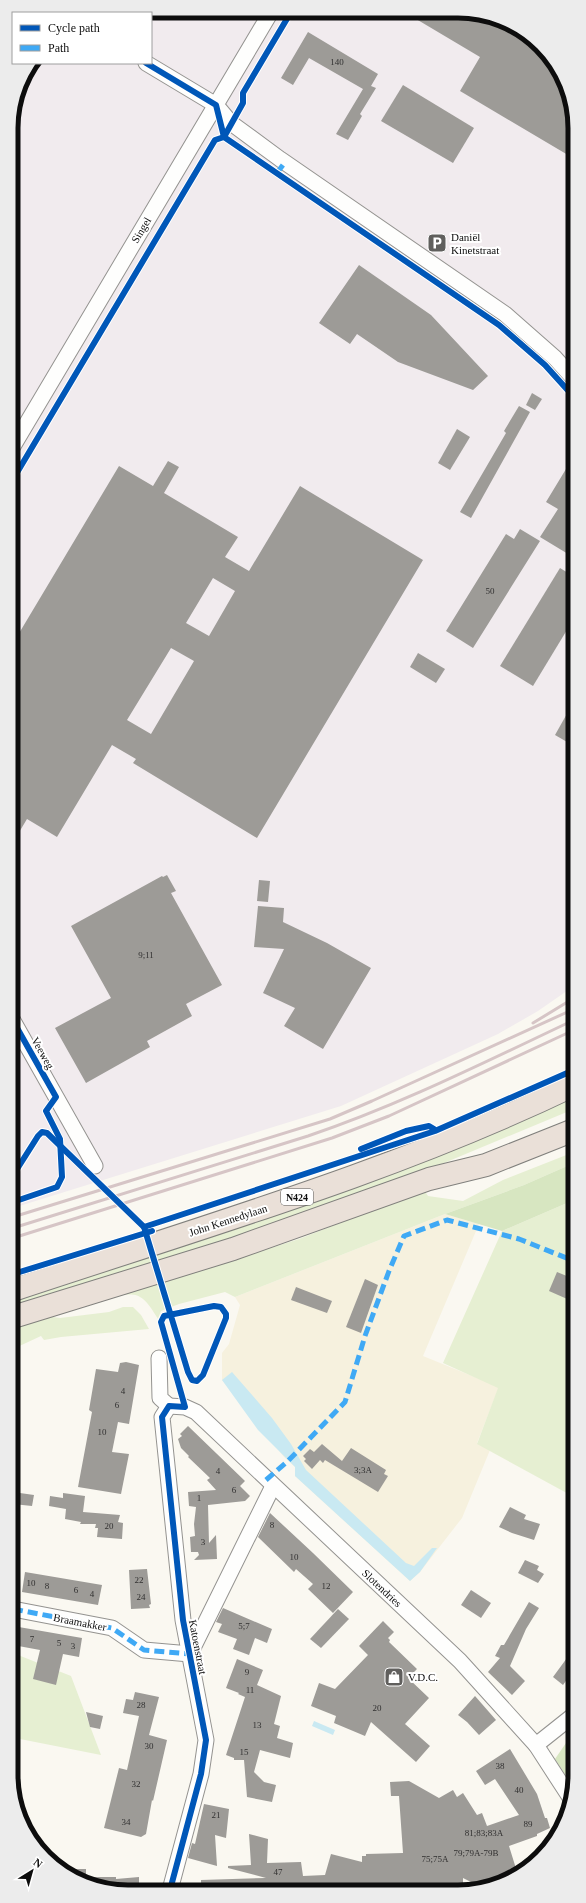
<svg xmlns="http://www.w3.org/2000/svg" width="586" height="1903" font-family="'Times New Roman',serif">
<rect width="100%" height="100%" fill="#faf8f1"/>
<polygon fill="#f1ebee" points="128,11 481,13 573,105 574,986 538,1011 498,1034 341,1106 13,1208 11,121 20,83 33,63 151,63 151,13 118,13"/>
<polygon fill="#f6f1de" points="445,1214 479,1224 423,1356 499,1387 477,1443 490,1450 462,1518 420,1572 410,1581 295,1476 295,1467 284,1457 222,1380 222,1353 229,1344 240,1305 235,1297"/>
<g fill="#e6efd2">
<polygon points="574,1092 574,1109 432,1168 284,1222 13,1307 13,1299"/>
<path d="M574,1152V1163L524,1185L445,1214L235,1297L225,1292L179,1304L161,1311L158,1319C140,1289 136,1293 104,1298L205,1269L299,1239L424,1190L428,1196L463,1201L503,1180Z"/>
<polygon points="574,1200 574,1497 477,1444 498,1388 443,1363 502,1231"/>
<polygon points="123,1307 133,1307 141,1315 149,1329 61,1337 44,1340 41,1336 13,1349 13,1326 46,1316 60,1318 109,1312"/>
<polygon points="13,1653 71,1676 101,1755 20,1739 13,1756"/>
</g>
<g fill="#d7e6c1">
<polygon points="574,1163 574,1200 502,1231 445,1214 524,1185"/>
<polygon points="575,1730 575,1782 574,1788 555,1759"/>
</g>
<g fill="#c9e9f2">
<polygon points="232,1372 272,1418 291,1444 306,1470 406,1563 414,1566 432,1548 437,1548 420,1572 410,1581 295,1476 295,1467 258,1430 222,1380"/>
<polygon points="314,1721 335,1730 333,1735 312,1726"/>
</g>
<g fill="#9d9b97" fill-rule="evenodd">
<polygon points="406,13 481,13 541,45 573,105 573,158 460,91 480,57"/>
<polygon points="308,32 378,74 371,86 376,88 360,114 362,116 348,140 336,134 363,89 309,58 293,85 281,78"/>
<polygon points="403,85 474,128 453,163 381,121"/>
<polygon points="359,265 431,315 488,376 473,390 398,362 357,334 350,344 319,323"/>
<polygon points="532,393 542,399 535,410 526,405"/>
<polygon points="519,406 530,412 471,518 460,512 506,433 504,431"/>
<polygon points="457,429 470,437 450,470 438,463"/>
<path d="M168,461L179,467L164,493L238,537L225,557L249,571L300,486L423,560L257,838L133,763L136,759L112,745L57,837L27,819L12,844V645L119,466L153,486ZM213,578L235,591L209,636L186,623ZM171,648L194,661L151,734L127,720Z"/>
<polygon points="566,469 573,474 573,557 540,537 558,509 546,502"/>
<polygon points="520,529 540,541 473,648 446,631 506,534 514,539"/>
<polygon points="560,568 573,576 573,620 533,686 500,666"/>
<polygon points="418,653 445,669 436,683 410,667"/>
<polygon points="573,703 574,706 574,746 555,735"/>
<polygon points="167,875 176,891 171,893 222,985 186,1004 192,1016 147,1041 150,1047 86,1083 55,1028 111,998 71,926 162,876 163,877"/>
<polygon points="259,880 270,881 268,902 257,901"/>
<polygon points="258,906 284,908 283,922 327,943 371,968 323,1049 284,1026 295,1008 263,993 284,949 254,947"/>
<polygon points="557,1272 574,1279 574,1302 549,1291"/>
<polygon points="365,1279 378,1285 361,1333 346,1327"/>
<polygon points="296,1287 332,1301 327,1313 291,1300"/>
<polygon points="126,1362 139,1365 129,1424 118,1422 112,1452 129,1454 121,1494 78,1487 92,1412 89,1410 96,1369 118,1372 120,1363"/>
<polygon points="188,1426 245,1481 240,1486 250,1496 245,1501 208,1505 209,1543 216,1535 217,1559 194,1560 199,1555 198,1552 191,1552 190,1537 195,1536 194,1524 196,1507 189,1506 188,1492 216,1490 207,1480 210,1478 188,1457 189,1456 181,1448 178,1439 182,1436 180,1434"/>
<polygon points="322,1444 342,1461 351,1448 386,1470 384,1474 388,1476 378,1492 325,1460 323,1463 320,1460 312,1469 304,1461 306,1459 303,1456 310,1449 314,1452"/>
<polygon points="13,1492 34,1495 32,1506 13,1504"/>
<polygon points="63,1493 85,1496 83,1512 120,1515 118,1522 123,1523 122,1539 97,1537 98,1528 95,1528 96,1524 80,1524 81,1522 65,1519 66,1509 49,1506 50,1496 63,1498"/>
<polygon points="510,1507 526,1515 524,1519 540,1524 534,1540 512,1533 499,1527"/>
<polygon points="270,1513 313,1553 353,1592 333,1613 308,1589 313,1584 296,1569 294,1572 258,1537"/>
<polygon points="525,1560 539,1566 537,1570 544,1574 538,1583 518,1573"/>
<polygon points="147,1569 151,1604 149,1605 150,1608 131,1609 129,1570"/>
<polygon points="25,1572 102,1585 98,1605 22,1592"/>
<polygon points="471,1590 491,1603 481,1618 461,1605"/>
<polygon points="529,1602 539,1608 526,1629 510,1666 525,1681 512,1695 488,1672 500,1658 495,1656 501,1645 504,1645"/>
<polygon points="223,1608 272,1629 267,1643 255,1638 249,1655 233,1649 237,1639 218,1632 222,1624 216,1622"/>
<polygon points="338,1609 349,1619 321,1648 310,1639"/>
<polygon points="383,1621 394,1632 388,1638 390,1640 389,1642 417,1669 408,1678 429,1698 405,1724 430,1746 416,1762 371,1722 365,1736 334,1723 336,1716 311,1706 319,1683 335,1689 368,1655 359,1646"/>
<polygon points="13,1626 82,1638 79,1657 63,1654 56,1685 33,1679 40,1650 13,1645"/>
<polygon points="575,1647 575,1674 571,1679 568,1678 563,1685 553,1677"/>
<polygon points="237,1659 263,1670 257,1685 281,1696 274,1724 280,1726 277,1738 293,1743 290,1758 260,1750 254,1772 264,1782 276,1785 272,1802 247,1797 244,1760 234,1760 234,1758 226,1755 245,1697 238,1694 239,1693 226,1688"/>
<polygon points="135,1692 159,1697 149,1735 167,1740 153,1801 152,1800 146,1834 141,1837 104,1828 119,1768 127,1770 139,1716 123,1713 126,1699 133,1700"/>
<polygon points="475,1696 496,1720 479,1735 467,1722 458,1715"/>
<polygon points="86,1712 103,1716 100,1729 90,1727"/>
<polygon points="510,1749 537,1794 545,1818 547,1818 550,1828 537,1834 537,1836 509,1846 518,1875 483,1888 463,1878 463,1890 201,1890 201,1880 266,1878 228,1868 228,1866 251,1865 249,1834 268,1839 267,1863 301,1862 303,1876 325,1875 331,1854 362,1862 362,1856 366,1856 366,1854 403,1853 399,1796 391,1796 390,1782 409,1781 439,1798 453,1790 457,1797 463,1793 477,1815 482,1813 487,1826 519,1815 495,1779 485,1785 476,1771"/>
<polygon points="204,1804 229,1809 226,1838 215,1835 217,1866 188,1858 192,1843 195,1844"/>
<polygon points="61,1869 86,1869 86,1877 116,1877 116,1879 139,1877 139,1890 105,1890 76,1880"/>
</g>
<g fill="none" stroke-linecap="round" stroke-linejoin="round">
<g stroke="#949390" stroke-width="17">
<g id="minor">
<polyline points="146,63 216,105 231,123 280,159 505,314 555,358 573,378"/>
<polyline points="12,448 271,12"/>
<polyline points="12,1019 95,1166"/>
<polyline points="159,1358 160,1398 169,1406"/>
<polyline points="169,1406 185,1407 196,1412 460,1661 536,1745 571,1799"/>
<polyline points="169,1406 162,1417 183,1620 206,1740 201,1774 170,1890"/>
<polyline points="13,1609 112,1628 144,1650 190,1654 273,1486"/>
<polyline points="536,1745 575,1714"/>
</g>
</g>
<g stroke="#81807d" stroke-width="24">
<g id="trunk">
<path d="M13,1290C202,1227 394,1172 574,1085"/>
<polyline points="13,1317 233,1249 429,1179 486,1165 574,1130"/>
</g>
</g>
<use href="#minor" stroke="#fefefd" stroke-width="15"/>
<use href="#trunk" stroke="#eae0d8" stroke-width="22"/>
<g stroke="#d6c5c6" stroke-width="3">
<polyline points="533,1023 574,998"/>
<polyline points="13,1217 330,1119 372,1101 574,1009"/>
<path d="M13,1228L308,1136C400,1105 487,1061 574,1020"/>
<polyline points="13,1238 332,1138 389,1116 574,1030"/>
</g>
<g stroke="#3fa9f5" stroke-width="5" stroke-dasharray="10 5" stroke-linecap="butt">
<polyline points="277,173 285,162"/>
<polyline points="266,1480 288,1461 345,1402 365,1336 389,1271 404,1236 447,1220 519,1239 574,1261"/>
<polyline points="13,1609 112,1628 144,1650 190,1654"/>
</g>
<g stroke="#fff" stroke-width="8">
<g id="cycleway">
<polyline points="146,63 216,105 224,137 499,325 545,365 573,396"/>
<polyline points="12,481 215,140 224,137 243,103 243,93 291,12"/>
<polyline points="12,1019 56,1097 46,1111 60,1139 62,1177 57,1187 13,1202"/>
<polyline points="361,1149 406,1131 429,1126 434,1129"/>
<polyline points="12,1177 38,1136 42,1132 47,1133 144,1227 188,1372 192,1380 197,1381 203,1375 226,1318 226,1314 221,1307 214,1306 164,1316 161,1322 185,1407 169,1406 162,1417 183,1620 206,1740 201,1774 170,1890"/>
<polyline points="144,1227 435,1131 574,1070"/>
<polyline points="13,1274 152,1231"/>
</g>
</g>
<use href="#cycleway" stroke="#0057b8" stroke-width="6"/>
</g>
<defs>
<g id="parking-square" transform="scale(1)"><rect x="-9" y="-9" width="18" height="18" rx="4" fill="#605f5d" stroke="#fff"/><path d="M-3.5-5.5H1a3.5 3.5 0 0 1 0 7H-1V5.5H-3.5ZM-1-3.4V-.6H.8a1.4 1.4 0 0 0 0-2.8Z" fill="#fff"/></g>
<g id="shop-square" transform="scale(1)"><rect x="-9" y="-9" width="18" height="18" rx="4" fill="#605f5d" stroke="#fff"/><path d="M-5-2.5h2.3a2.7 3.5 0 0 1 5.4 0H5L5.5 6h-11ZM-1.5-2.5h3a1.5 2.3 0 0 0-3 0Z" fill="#fff"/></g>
</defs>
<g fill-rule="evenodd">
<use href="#parking-square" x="437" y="243"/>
<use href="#shop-square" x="394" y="1677"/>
</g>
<g text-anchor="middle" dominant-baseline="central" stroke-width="4" stroke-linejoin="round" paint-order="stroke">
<g font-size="9" fill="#313030">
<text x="337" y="62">140</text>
<text x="490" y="591">50</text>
<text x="146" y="955">9;11</text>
<text x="123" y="1391">4</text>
<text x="117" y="1405">6</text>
<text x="102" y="1432">10</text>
<text x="363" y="1470">3;3A</text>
<text x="218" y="1471">4</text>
<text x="234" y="1490">6</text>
<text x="199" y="1498">1</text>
<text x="272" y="1525">8</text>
<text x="109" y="1526">20</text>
<text x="203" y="1542">3</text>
<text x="294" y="1557">10</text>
<text x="139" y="1580">22</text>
<text x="31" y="1583">10</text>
<text x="47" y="1586">8</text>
<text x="326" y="1586">12</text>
<text x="76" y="1590">6</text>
<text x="92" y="1594">4</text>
<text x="141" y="1597">24</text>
<text x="244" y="1626">5;7</text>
<text x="32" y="1639">7</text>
<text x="59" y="1643">5</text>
<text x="73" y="1646">3</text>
<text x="247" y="1672">9</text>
<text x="250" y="1690">11</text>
<text x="141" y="1705">28</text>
<text x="377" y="1708">20</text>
<text x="257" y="1725">13</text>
<text x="149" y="1746">30</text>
<text x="244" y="1752">15</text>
<text x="500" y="1766">38</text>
<text x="136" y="1784">32</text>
<text x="519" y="1790">40</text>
<text x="216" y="1815">21</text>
<text x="126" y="1822">34</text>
<text x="528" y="1824">89</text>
<text x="484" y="1833">81;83;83A</text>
<text x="476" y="1853">79;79A-79B</text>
<text x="435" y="1859">75;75A</text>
<text x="278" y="1872">47</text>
</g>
<rect fill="#fff" stroke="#565656" stroke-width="1" x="281" y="1189" width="32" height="16" rx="3"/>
<g font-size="10" font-weight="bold" fill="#0d0d0d">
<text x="297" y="1197">N424</text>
</g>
<g font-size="11" fill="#0d0d0d" stroke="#fff">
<text transform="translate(141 230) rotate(-59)">Singel</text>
<text transform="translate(43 1053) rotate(61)">Veeweg</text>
<text transform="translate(228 1220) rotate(-18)">John Kennedylaan</text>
<text transform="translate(382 1588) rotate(43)">Slotendries</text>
<text transform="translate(80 1622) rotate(11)">Braamakker</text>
<text transform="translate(198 1647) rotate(79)">Katoenstraat</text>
</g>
<g font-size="11" fill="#0d0d0d" stroke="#fff" text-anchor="start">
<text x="451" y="237">Daniël<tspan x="451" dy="13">Kinetstraat</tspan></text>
<text x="408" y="1677">V.D.C.</text>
</g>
</g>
<path d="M0 0H586V1903H0ZM128 18H458A110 110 0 0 1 568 128V1775A110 110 0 0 1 458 1885H128A110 110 0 0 1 18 1775V128A110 110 0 0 1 128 18Z" fill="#ececec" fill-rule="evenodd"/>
<path fill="none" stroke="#0d0d0d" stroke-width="5" d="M128 18H458A110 110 0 0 1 568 128V1775A110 110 0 0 1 458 1885H128A110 110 0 0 1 18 1775V128A110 110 0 0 1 128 18Z"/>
<rect x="12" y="12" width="140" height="52" fill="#ffffff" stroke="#9e9e9e"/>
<rect x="20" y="25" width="20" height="6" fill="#0057b8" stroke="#9e9e9e"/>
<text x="48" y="32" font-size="12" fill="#0d0d0d">Cycle path</text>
<rect x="20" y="45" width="20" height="6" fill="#3fa9f5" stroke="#9e9e9e"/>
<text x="48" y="52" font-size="12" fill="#0d0d0d">Path</text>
<g transform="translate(32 1871) rotate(37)" stroke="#ffffff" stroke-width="3" paint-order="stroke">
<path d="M0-3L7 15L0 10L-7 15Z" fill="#0d0d0d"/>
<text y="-6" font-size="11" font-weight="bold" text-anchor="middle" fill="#0d0d0d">N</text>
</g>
</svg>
